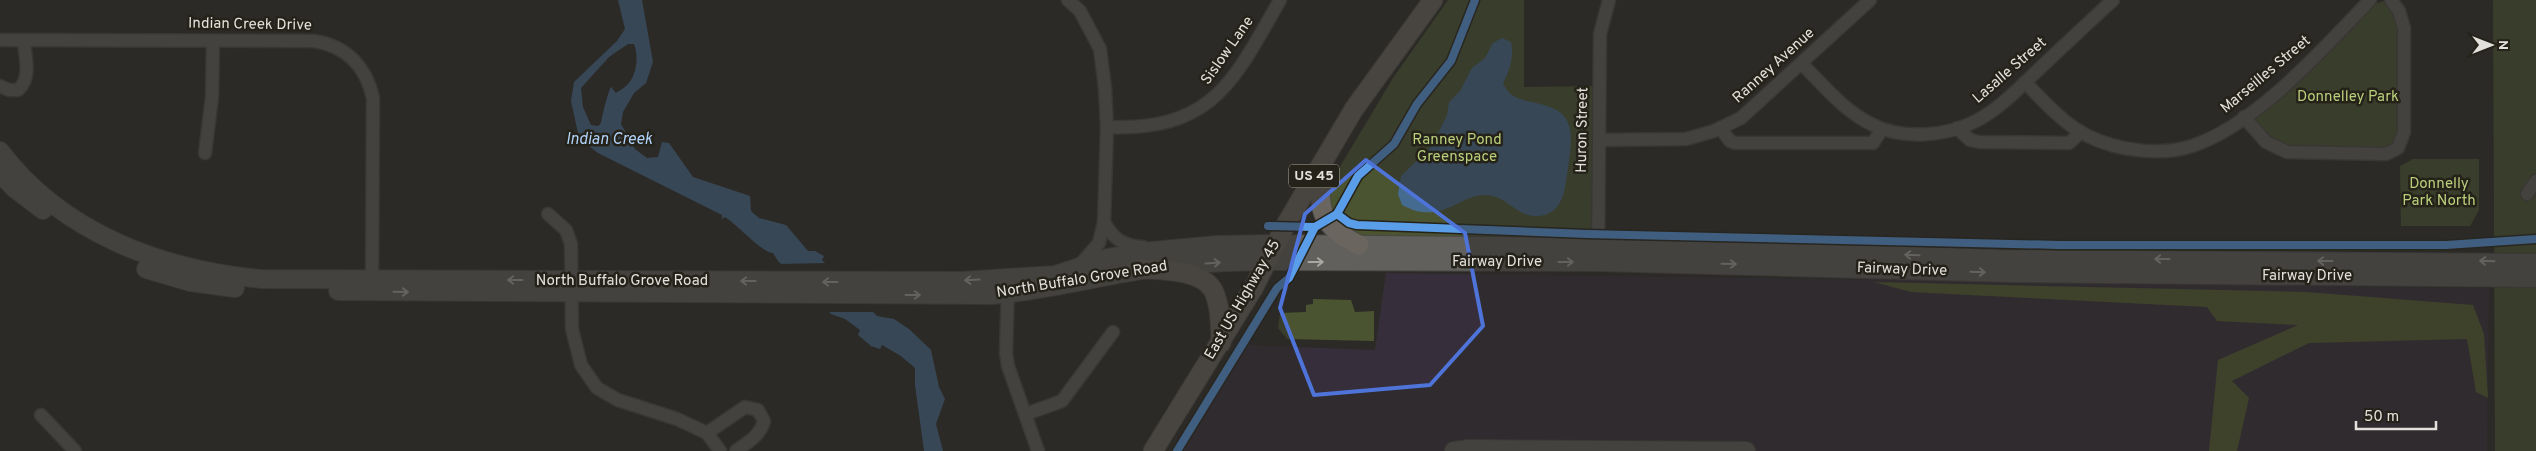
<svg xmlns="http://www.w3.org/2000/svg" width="2536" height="451" font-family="Overpass,sans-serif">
<rect width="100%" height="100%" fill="#2c2a26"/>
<polygon fill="#372e3b" points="1386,273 2489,288 2487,451 1178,451 1247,345 1375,350"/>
<g fill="#4b5431">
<polygon points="1448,0 1524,0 1524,87 1595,86 1594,229 1591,238 1583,242 1357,235 1339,224 1331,210 1329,193 1335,175 1393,78"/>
<polygon points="2493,0 2536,0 2536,451 2495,451"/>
<path d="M2384,1L2389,5L2398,25L2399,131L2395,143L2385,148L2281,146C2271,140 2257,129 2256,117L2372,5Z"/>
<polygon points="2413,159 2479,159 2479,210 2470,226 2401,226 2400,166"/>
<polygon points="1313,299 1351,300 1355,312 1374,311 1374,341 1287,339 1278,328 1280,313 1306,312 1306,305 1313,304"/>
</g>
<polygon fill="#556030" points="1874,282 2306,292 2473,305 2484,334 2488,398 2476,392 2467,339 2309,343 2232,381 2249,398 2237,451 2209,451 2218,360 2298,325 2217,321 2207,307 1911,292"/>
<g fill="#466b91" fill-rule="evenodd">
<path d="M618,0H642L653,62L646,83L634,93L623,112L621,124L635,149L647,158L658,157L662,142L669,143L693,177L750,196L751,211L759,218L786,225L808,251H815L824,256L822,260L877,316L894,319L909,329L931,350L939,387L945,399L936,424L943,451H924L915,385V368L901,356L882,345L880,349L871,346L858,335L860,330L845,319L831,314L778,261L773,253C761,252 739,226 725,217L722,219V215L598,153L585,143L578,133L571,101L574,82L617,41L625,29ZM628,44H634C639,56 637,77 626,86C623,89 620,90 616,93L611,87C609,88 601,120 601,123L598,126L591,125L583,107L581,88L609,57Z"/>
<path d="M1502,38L1511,42C1514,57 1510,70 1503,83C1512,107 1543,98 1561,113C1576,126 1570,151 1568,168C1565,186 1565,216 1536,216C1521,217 1510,202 1496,197C1464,185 1446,229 1402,205L1398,194L1401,176L1432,146L1447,115L1449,102L1460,91L1472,68L1485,58L1493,43Z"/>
</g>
<polygon fill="#2c2a26" points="829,263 876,312 825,312 776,264"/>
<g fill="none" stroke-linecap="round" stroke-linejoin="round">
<g stroke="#494844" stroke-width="15">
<g id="street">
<polyline points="1068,0 1080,11 1100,49 1105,88 1107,127 1104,222"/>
<path d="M0,40L314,41C346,46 366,66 373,98L372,288"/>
<path d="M1802,64C1824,86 1845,112 1873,125C1903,140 1948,136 1976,121C1999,109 2017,90 2035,73C2061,48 2087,24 2113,0"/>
<path d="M2025,82C2043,101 2065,125 2088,136C2118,151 2161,156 2192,146C2256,125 2324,48 2370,0"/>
<path d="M0,86L9,90H18C32,78 25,58 24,40"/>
<polyline points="2244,117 2266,142 2287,152 2386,154 2398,148 2404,132 2404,28 2399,11 2391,0"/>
<path d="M1107,127C1213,131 1233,82 1280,0"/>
<polyline points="1720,128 1730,141 1735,143 1873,143 1882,129"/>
<polyline points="1957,128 1970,140 1979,142 2069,143 2081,132"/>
<polyline points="1599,140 1686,139 1714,131 1741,118 1870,0"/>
<polyline points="205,153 212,97 213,41"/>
<polyline points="2527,194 2536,181"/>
<polyline points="548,214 566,230 571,244 572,329 581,365 597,388 618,400 677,419 707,433 720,451"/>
<polyline points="1598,254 1600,34 1609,0"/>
<path d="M1079,266L1099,243L1104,222C1113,239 1124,246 1143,247"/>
<polyline points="1008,286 1006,353 1008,366 1038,451"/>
<polyline points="1026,414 1062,401 1113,332"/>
<polyline points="41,415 75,451"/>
<path d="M707,433L745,407L758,410L764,421C760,436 748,442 736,451"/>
</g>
</g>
<g stroke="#494844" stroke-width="20">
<g id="secondary">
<path d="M0,151C62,233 162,270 261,279L962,281L1055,275L1107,258L1141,252L1217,245L1277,244L1696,248L1999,259L2536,263"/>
<polyline points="0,173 14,188 43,210"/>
<polyline points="146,269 190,282 235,288"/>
<path d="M338,291L992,295C1042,291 1092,278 1142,270C1183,263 1225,262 1267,261L1598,262L2012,273L2536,278"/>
<polyline points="1454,451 1469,449 1746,451"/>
</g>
</g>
<g stroke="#494844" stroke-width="21">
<g id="primary">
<path d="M1322,165C1318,209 1318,224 1359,245"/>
<path d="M1143,269C1164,270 1204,270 1214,292C1221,308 1220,326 1221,343"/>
<polyline points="1153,451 1254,287 1285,226 1354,109 1433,0"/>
</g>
</g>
<use href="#street" stroke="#61605c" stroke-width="12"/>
<use href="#secondary" stroke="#61605c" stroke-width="18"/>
<use href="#primary" stroke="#6a655e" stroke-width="19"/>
<g stroke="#252219" stroke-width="11">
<g id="cycleway">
<polyline points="1337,214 1358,176 1394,144 1417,104 1451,61 1475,0"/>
<polyline points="1268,226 1315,227 1337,214 1349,223 1357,225 1587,234 2059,245 2446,245 2536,239"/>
<polyline points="1177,451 1277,288 1289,278 1315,227"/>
</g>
</g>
<use href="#cycleway" stroke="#5a9eea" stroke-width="8"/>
</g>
<defs><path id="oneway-shaft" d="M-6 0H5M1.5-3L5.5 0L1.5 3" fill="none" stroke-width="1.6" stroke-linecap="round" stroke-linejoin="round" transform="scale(1.25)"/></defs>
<g stroke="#a8a7a2">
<use href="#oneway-shaft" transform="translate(1912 255) rotate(-178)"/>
<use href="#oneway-shaft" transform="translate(2162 259) rotate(-180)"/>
<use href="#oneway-shaft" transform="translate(2325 261) rotate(-180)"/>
<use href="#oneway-shaft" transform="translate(2487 261) rotate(-178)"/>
<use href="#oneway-shaft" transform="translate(1316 262)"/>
<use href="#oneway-shaft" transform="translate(1566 262)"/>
<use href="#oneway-shaft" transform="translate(1213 263) rotate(-4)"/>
<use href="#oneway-shaft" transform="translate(1729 264) rotate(1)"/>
<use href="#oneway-shaft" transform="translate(1978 272) rotate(2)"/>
<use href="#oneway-shaft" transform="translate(515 280) rotate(-180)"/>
<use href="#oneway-shaft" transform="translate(972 280) rotate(177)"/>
<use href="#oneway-shaft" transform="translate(748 281) rotate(-180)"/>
<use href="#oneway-shaft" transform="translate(830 282) rotate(-180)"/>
<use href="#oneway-shaft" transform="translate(401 292) rotate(1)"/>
<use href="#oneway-shaft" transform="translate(913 295)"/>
</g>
<path d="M0 0H2536V451H0ZM1366,160L1465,233L1483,326L1430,385L1314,395L1280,308L1305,214Z" fill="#2c2a26" fill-opacity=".55" fill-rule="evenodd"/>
<path fill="none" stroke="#4e73d9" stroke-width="4" stroke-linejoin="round" d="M1366,160L1465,233L1483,326L1430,385L1314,395L1280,308L1305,214Z"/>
<g text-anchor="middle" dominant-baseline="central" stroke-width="5" stroke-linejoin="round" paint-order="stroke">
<rect fill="#252219" stroke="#aaa8a1" stroke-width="1" x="1289" y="164.5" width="50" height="23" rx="4"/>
<g font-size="14" font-weight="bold" fill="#e3e1db">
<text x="1314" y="176">US 45</text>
</g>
<g font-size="15" fill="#e3e1db" stroke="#252219">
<text transform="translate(250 25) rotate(1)">Indian Creek Drive</text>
<text transform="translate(1228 51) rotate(-55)">Sislow Lane</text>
<text transform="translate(1774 66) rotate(-42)">Ranney Avenue</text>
<text transform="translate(2010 71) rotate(-41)">Lasalle Street</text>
<text transform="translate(2266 75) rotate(-40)">Marseilles Street</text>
<text transform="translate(1583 130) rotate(-89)">Huron Street</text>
<text x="1497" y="262">Fairway Drive</text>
<text transform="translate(1902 270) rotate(2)">Fairway Drive</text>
<text x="2307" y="276">Fairway Drive</text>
<text transform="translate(1082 280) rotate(-9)">North Buffalo Grove Road</text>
<text x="622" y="281">North Buffalo Grove Road</text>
<text transform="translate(1243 300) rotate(-60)">East US Highway 45</text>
</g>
<g font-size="15" fill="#bacf7c" stroke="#252219">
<text x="2348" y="97">Donnelley Park</text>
<text x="1457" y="140">Ranney Pond<tspan x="1457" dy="17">Greenspace</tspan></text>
<text x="2439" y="184">Donnelly<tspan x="2439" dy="17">Park North</tspan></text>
</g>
<g font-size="16" font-style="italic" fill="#afd2f9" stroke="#252219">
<text x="609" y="140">Indian Creek</text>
</g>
</g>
<g transform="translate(2491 45) rotate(90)" stroke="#252219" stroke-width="4" paint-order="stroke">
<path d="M0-4L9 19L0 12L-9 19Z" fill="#e3e1db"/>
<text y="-8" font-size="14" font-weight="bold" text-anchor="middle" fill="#e3e1db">N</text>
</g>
<path d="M2356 421v8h80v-8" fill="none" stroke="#e3e1db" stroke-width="2.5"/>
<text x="2364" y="421" font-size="15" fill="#e3e1db" stroke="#252219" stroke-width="4" paint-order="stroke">50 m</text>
</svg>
